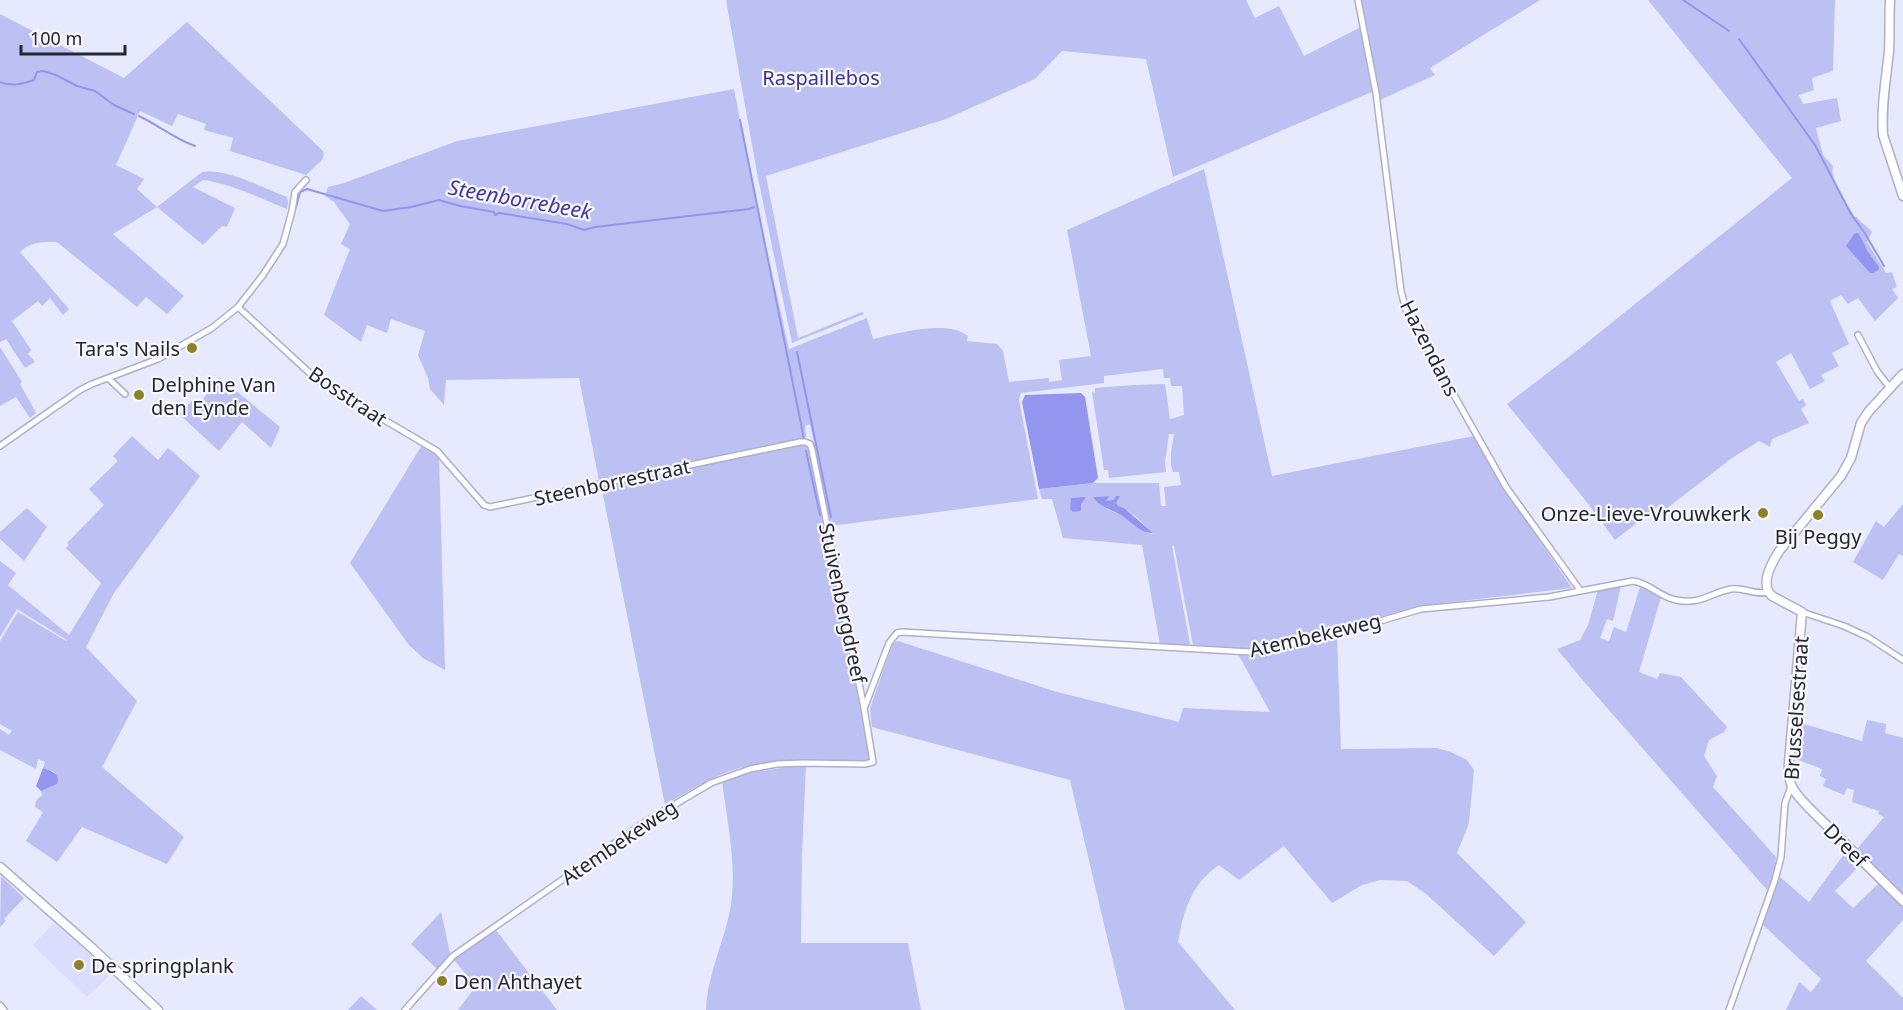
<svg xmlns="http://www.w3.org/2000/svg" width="1903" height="1010" font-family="'Noto Sans',sans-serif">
<rect width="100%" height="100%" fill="#e7e9fe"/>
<polygon fill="#dbddfe" points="54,923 112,973 87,997 33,945"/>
<g fill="#bdc0f3" fill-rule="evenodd">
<polygon points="726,0 1246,0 1255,18 1279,6 1304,56 1361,27 1374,91 1173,177 1146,59 1062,51 1035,79 946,119 766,176 798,338 862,312 864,314 792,343 758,178"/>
<polygon points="1361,0 1540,0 1430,68 1435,75 1380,100"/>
<path d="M1648,0H1835L1833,71L1812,78L1814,90L1799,95L1803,104L1837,98L1841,121L1816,128L1823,155L1833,166C1830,184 1846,202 1855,217H1857C1861,224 1867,225 1872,232L1867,242L1886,273L1892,272L1897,287L1892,289L1898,298L1875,321L1858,298L1848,304L1841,295L1830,301L1849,344L1832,353L1839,366L1821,375L1825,381L1810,389L1791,353L1776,362L1799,401L1803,399L1806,405L1801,409L1809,423L1772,439L1770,447L1759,441L1732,458L1666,509L1661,504L1615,540L1586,501L1507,404L1579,349L1792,178Z"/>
<path d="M0,14L124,78L187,22L323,151L324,155L322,160L306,175L230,151L233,138L204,130L206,124L178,114L172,126L140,111L116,165L144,179L137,189L157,207L202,172C228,168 262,188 287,197L288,203L287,209C260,198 232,184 203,180L193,187L235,208L227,227L222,226L203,245L157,207L113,234L184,296L167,314L146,297L137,307L57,242C43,242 31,241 20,252L69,309L63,315L50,298L42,306L38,301L12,321L31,350L28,354L35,362L25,368L6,339L0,342Z"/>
<path d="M734,89L754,193L789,349L867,318L873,339C897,334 947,319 968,336L967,341L997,344L1003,351L1009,382L1049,378V382L1062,380L1059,360L1091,356L1067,230L1204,169L1272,476L1474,436L1520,512L1572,588L1418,606L1339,630L1265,647L1240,649L1196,647L1193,645L1174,546H1172L1190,644L1183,646L1160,644L1142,545L1063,538L1052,499H1042L1039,489L1093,483H1159L1161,506H1166L1164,487L1181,485L1179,472H1173L1171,465V452L1174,434H1169L1165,462L1166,472L1109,478L1108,470H1104L1092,392L1095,393V388L1134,385L1165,384L1170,419L1184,415L1182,386H1171L1170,378H1164L1163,369L1104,376V383L1021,393L1019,400L1038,499L830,526L810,424L805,426L806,436L804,438L599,481L579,378L446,380L444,405L430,389L428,378L418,355L425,331L391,319L387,333L367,325L361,342L324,315L350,249L341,244L350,224L334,202L325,196L328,187L344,183L457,141ZM1108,496L1106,501L1113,500L1116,496V504L1118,507C1131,509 1142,524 1153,533L1152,534L1141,530L1124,516L1109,510L1093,497Z"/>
<polygon points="0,347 22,382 20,384 36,413 30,418 16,397 0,406"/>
<polygon points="219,377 280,427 271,448 242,422 219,451 179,414 192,401 198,406"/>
<polygon points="132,436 158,460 168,448 200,476 114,593 86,647 137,701 102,767 184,837 167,864 82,827 57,862 26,841 43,812 35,807 36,801 42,795 41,791 57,784 54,772 43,768 45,762 38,759 36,769 0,750 0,729 9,735 12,731 0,724 0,641 18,612 66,641 67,640 17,609 0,637 0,561 16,573 8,585 69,635 101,583 66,548 69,545 67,543 104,505 89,489 118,461 113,456"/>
<path d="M799,444L806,446L809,450L870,758L865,762C819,762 771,756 727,772C705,781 685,793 665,805L601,485Z"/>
<polygon points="422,445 439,456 445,670 423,658 409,645 350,563"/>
<polygon points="1903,504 1903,556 1899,554 1883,580 1853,562 1876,521 1884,527"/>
<polygon points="27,508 47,527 24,561 0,539 0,532"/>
<polygon points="1641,584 1661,597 1639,672 1657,679 1660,673 1681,677 1727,727 1724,732 1709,740 1704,756 1717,776 1713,787 1776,857 1775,870 1767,890 1580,677 1557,649 1580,640 1588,625 1598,590 1621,586 1613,621 1607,619 1600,638 1609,641 1614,627 1626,632"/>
<path d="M1337,636L1341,749L1437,748L1451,752L1467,760L1474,770L1469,823L1457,853L1526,922L1494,956L1425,893L1407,881L1380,880L1362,885L1332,903L1284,846L1239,880L1219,865C1191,884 1184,910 1178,942L1235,1010H1125L1108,941L1070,780L872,727L870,708L893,643L898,641L1057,692L1179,722L1183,708L1270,712L1238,654H1255Z"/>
<polygon points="1867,720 1886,724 1885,733 1903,738 1903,894 1857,849 1884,817 1878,814 1879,811 1852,802 1854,790 1847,788 1844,795 1823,786 1826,779 1820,776 1822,769 1793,758 1797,722 1862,741"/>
<path d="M806,765L802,853L801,943H908L921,1010H706C707,978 722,946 729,915C739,871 727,824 722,780C750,772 777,768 806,765Z"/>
<polygon points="1847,850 1861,864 1835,891 1853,908 1879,883 1903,907 1903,920 1866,961 1903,998 1903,1010 1786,1010 1799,982 1811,992 1821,979 1762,924 1780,877 1809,902"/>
<polygon points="1,876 24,898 4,919 6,921 0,927"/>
<polygon points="441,912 450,953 449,956 437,969 411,944"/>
<polygon points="496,930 557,1010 458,1010 476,986 454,960"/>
<polygon points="361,996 377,1010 348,1010"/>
</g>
<g fill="#9495ee">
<polygon points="1857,233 1859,234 1868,252 1879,267 1879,269 1874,273 1870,273 1846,246 1854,234"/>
<polygon points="1081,393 1085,397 1098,478 1093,483 1039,489 1022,402 1025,395"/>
<path d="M1109,496L1106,501L1113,500L1116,496H1120L1116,503L1118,506L1124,508L1153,533C1140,534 1131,521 1121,515C1110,509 1100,507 1093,497Z"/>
<polygon points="1086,497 1081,504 1081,511 1073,512 1070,509 1071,498"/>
<path d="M43,768C51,771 61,774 57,784L41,791L36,786Z"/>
</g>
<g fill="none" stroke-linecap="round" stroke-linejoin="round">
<g stroke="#9495ee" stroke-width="2">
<polyline points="1683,0 1729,31"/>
<polyline points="1739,39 1815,145 1851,214 1864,232 1884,266"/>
<path d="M0,82C12,87 22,84 34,80L37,72L43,71L56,75L77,86L95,91L114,105L134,114"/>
<path d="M139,116C158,125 175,139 195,146"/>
<polyline points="740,120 804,439"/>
<polyline points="296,207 300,192 307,189 383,211 411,207 439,200 460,206 494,212 495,215 499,213 567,224 584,230 595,227 749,209 754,207"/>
<polyline points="797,352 831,517"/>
<polyline points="806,451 820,515"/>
<polyline points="823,526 843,625"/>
</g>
<g stroke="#aeb0c9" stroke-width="8">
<g id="street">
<polyline points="1358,0 1376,93 1401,291 1406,310 1506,487 1580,590"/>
<polyline points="238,307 314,377 325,385 437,451 484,505 490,507 800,442 805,442 810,444 812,450 864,708 873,762 865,764 803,763 777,764 750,769 711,783 645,822 453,956 405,1010"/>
<polyline points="1858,335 1877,371 1890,388"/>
<polyline points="109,379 125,394"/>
<polyline points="0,446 80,390 92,384 158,359 212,328 238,307 263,275 283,244 292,211 295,192 306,180"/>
<polyline points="1802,612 1844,626 1868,637 1903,660"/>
<path d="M865,706L889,643L897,633L902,632L1250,652L1270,649L1353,629L1421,609L1549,597L1633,581C1650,583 1659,597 1676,600C1702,605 1709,593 1731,589C1744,587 1756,596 1768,592"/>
<polyline points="0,1005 4,1010"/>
<polyline points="1729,1010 1775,880 1781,857 1785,803 1791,787"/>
</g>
</g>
<g stroke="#aeb0c9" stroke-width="11">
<g id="secondary">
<path d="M1890,0C1889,17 1890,34 1889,51C1886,80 1881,107 1883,135L1903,196"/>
<path d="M1903,374L1869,411L1861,423L1851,458L1841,476L1780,550C1772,562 1759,584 1772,596L1802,612L1789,763C1788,786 1793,791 1808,807L1903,901"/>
<polyline points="0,867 92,948 158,1010"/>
</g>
</g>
<use href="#street" stroke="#fff" stroke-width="5"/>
<use href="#secondary" stroke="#fff" stroke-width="8"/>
</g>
<g fill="#8c8128" stroke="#f7f7fd" stroke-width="2">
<circle cx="192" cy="348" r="6"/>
<circle cx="139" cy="395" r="6"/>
<circle cx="1763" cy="513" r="6"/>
<circle cx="1818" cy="515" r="6"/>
<circle cx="79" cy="965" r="6"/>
<circle cx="442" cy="981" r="6"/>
</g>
<g text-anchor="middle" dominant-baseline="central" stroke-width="4.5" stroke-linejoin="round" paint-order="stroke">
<g font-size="20" fill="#3d3096" stroke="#f7f7fd">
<text x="821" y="77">Raspaillebos</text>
</g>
<g font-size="20" fill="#25262f" stroke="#f7f7fd" text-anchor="start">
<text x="180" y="348" text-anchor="end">Tara's Nails</text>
<text x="151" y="384">Delphine Van<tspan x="151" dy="23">den Eynde</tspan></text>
<text x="1751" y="513" text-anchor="end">Onze-Lieve-Vrouwkerk</text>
<text x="1818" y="536" text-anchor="middle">Bij Peggy</text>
<text x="91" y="965">De springplank</text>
<text x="454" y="981">Den Ahthayet</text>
</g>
<g font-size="20" fill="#25262f" stroke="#f7f7fd">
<text transform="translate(1430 348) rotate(63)">Hazendans</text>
<text transform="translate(348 396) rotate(34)">Bosstraat</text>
<text transform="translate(612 482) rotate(-12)">Steenborrestraat</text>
<text transform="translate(843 603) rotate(78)">Stuivenbergdreef</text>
<text transform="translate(1315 635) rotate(-13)">Atembekeweg</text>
<text transform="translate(1796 708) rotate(-86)">Brusselsestraat</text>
<text transform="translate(619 842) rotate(-34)">Atembekeweg</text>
<text transform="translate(1846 845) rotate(45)">Dreef</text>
</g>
<g font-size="21" font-style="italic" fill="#44389f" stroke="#f7f7fd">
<text transform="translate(520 199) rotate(10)">Steenborrebeek</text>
</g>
</g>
<path d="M21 45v9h104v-9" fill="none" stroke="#25262f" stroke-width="3"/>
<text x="30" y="45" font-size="18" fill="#25262f" stroke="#f7f7fd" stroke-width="4.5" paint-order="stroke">100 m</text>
</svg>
